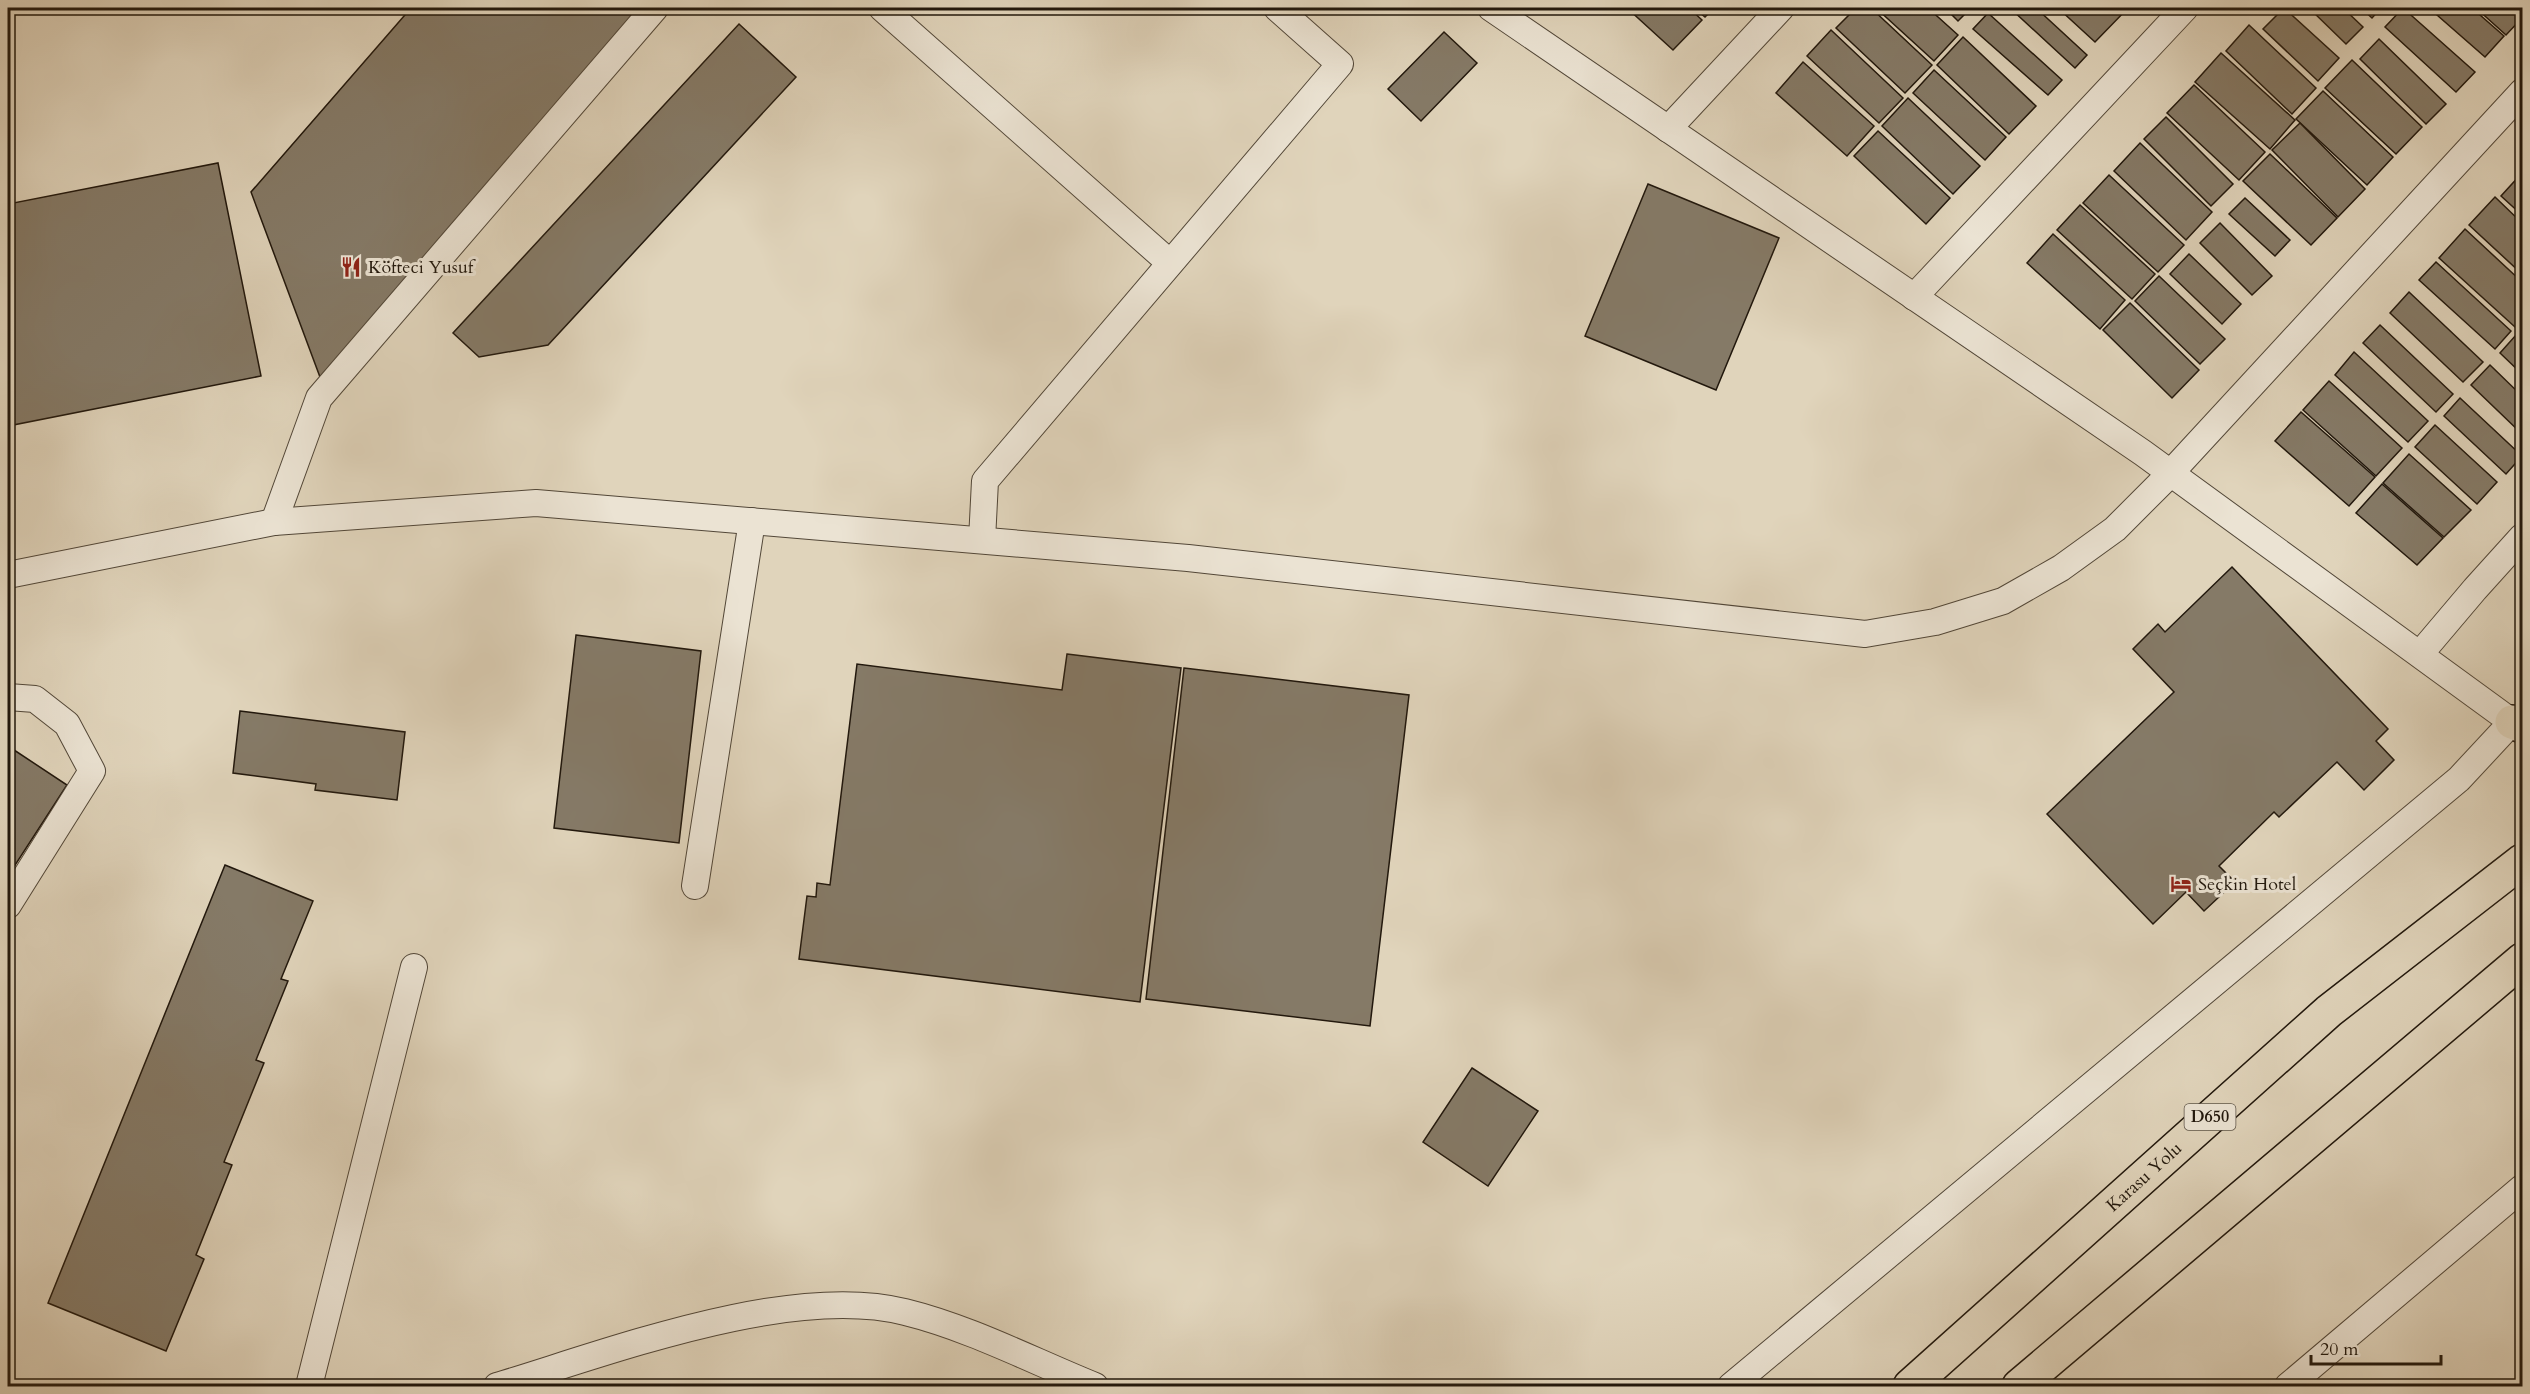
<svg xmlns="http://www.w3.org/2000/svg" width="2530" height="1394" font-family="Cardo,serif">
<rect width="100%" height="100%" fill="#e0d4bb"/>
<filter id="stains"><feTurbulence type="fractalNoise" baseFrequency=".00333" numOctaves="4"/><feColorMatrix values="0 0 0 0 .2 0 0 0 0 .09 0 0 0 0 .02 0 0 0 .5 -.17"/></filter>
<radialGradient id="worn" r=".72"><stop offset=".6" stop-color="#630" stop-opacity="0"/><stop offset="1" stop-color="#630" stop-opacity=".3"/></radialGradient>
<g fill="#857a67" stroke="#22180d" stroke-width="1.5">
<polygon points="411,8 647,8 320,377 251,192"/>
<polygon points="1627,8 1689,8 1702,20 1673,50"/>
<polygon points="1694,8 1714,8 1705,17"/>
<polygon points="1856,8 1871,8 1932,65 1905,93 1836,28"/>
<polygon points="1876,8 1928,8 1958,35 1934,61"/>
<polygon points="1945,8 1971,8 1958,21"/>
<polygon points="2010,8 2036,8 2087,55 2075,68"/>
<polygon points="2058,8 2128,8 2095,42"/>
<polygon points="2284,8 2339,58 2318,81 2263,29"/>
<polygon points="2309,8 2343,8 2363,27 2346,44"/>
<polygon points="2361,8 2381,8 2372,18"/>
<polygon points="2403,8 2475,72 2456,92 2385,27"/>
<polygon points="2429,8 2472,8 2504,36 2485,57"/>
<polygon points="2476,8 2522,8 2522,18 2506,35"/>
<polygon points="1988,13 2062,80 2048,95 1973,29"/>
<polygon points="739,24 796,77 548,345 479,357 453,333"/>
<polygon points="2249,25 2316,88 2292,114 2226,51"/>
<polygon points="1831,30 1903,98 1879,123 1807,56"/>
<polygon points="1444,32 1477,63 1421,121 1388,89"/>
<polygon points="1963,37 2036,106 2009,134 1937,65"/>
<polygon points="2379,39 2446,104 2426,124 2360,59"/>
<polygon points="2221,53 2295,120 2270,149 2195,82"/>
<polygon points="2352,60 2422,127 2396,154 2325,88"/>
<polygon points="1803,62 1874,126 1847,156 1776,93"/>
<polygon points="1934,70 2006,137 1985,160 1913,93"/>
<polygon points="2194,85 2265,152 2239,180 2167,113"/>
<polygon points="2323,91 2393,157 2367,185 2296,119"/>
<polygon points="1908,98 1980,166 1953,194 1882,126"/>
<polygon points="2166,117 2233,184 2211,206 2144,139"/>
<polygon points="2300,123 2365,189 2338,217 2272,150"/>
<polygon points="1878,131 1950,198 1926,224 1854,156"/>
<polygon points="2140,143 2212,212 2186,240 2114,171"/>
<polygon points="2270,154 2337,218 2311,245 2243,181"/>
<polygon points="218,163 261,376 8,426 8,204"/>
<polygon points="2522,173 2522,215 2501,196"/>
<polygon points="2109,175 2184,245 2158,272 2083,203"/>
<polygon points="1648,184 1779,238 1716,390 1585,336"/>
<polygon points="2495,197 2522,223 2522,274 2469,225"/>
<polygon points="2245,198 2290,240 2275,256 2229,214"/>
<polygon points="2080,205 2155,274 2132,299 2057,230"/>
<polygon points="2220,223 2272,276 2252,295 2200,243"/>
<polygon points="2465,229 2522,282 2522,319 2515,327 2439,258"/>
<polygon points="2053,234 2125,300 2100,329 2027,263"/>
<polygon points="2189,254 2241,304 2222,324 2170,274"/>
<polygon points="2436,262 2511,331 2495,349 2419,280"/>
<polygon points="2159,276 2225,339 2200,364 2135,301"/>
<polygon points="2409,292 2483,362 2463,382 2390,313"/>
<polygon points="2130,303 2199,370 2172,398 2103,330"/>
<polygon points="2380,325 2453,394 2436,412 2363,343"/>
<polygon points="2516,335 2522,341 2522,374 2500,353"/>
<polygon points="2354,352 2428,421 2408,442 2335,375"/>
<polygon points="2490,365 2522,396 2522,434 2471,385"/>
<polygon points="2329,381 2402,448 2376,476 2303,410"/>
<polygon points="2460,398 2522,456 2506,474 2444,416"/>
<polygon points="2301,412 2375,477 2349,506 2275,441"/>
<polygon points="2435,425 2497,482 2477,504 2415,447"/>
<polygon points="2409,454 2471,510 2444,537 2383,483"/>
<polygon points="2382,484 2443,538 2417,565 2356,513"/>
<polygon points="2232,567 2388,729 2376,741 2394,760 2364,790 2337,762 2279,817 2274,812 2219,866 2235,882 2204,911 2186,892 2153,924 2047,814 2174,692 2133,649 2158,624 2165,632"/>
<polygon points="576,635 701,651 679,843 554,828"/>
<polygon points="1067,654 1181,668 1140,1002 799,959 807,896 816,897 817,883 830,885 857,664 1062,690"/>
<polygon points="1184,668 1409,695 1370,1026 1146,999"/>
<polygon points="240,711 405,732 397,800 315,790 316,784 233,773"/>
<polygon points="8,746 67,785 8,876"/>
<polygon points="225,865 313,901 281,979 288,981 256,1060 264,1063 224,1162 232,1165 196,1255 204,1259 166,1351 48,1303"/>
<polygon points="1472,1068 1538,1111 1488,1186 1423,1142"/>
</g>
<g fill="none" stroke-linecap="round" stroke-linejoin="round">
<g stroke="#524738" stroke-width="28">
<g id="lane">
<polyline points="882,8 1170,263"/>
<polyline points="1491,8 2143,453 2512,722 2459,779 1731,1386"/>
<polyline points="1668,129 1781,8"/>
<polyline points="1914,297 2185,8"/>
<polyline points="274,522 319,398 655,8"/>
<polyline points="982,540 985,481 1340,64 1277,8"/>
<polyline points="8,575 274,522 536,503 1188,558 1865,634 1935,622 2003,601 2061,568 2115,529 2165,479 2522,92"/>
<polyline points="2420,654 2475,589 2522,537"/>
<polyline points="8,697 35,699 67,724 92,771 8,905"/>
<polyline points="695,886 752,521"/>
<polyline points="309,1386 414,967"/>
<path d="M497,1386C610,1352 790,1283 905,1312C970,1328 1033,1361 1095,1386"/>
<polyline points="2288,1386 2522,1188"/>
</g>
</g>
<g stroke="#22180d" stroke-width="36">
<g id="highway">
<polyline points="2512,722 2522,726"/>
<path id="s1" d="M1910,1386L2329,1011L2522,861"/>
<polyline points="2019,1386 2522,960"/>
</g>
</g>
<use href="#lane" stroke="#ebe3d3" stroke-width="26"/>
<use href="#highway" stroke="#e0d4bb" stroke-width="33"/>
</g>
<defs>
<g id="restaurant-bare" transform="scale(1.62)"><path d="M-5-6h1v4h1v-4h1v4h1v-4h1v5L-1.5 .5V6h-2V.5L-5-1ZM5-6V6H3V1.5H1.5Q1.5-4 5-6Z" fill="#8f2418" stroke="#ebe3d3" stroke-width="2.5" paint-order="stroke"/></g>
<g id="hotel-bare" transform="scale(1.62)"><path d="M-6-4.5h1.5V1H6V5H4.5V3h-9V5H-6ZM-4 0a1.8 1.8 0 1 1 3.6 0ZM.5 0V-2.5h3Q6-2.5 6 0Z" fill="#8f2418" stroke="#ebe3d3" stroke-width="2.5" paint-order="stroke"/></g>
</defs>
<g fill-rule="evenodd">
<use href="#restaurant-bare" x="351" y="267"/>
<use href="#hotel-bare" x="2181" y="884"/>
</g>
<g text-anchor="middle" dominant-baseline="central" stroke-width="6" stroke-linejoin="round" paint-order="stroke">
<rect fill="#ebe3d3" stroke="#5e5548" stroke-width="1.5" x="2184.5" y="1104" width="51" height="26" rx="4.5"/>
<g font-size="16" font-weight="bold" fill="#22180d">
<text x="2210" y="1117">D650</text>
</g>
<g font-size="18" fill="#22180d" stroke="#ebe3d3" text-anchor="start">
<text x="368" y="267">Köfteci Yusuf</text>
<text x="2198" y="884">Seçkin Hotel</text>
</g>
<g font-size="18" fill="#22180d" stroke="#ebe3d3">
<text stroke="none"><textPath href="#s1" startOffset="314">Karasu Yolu</textPath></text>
</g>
</g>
<rect width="2530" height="1394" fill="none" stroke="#e0d4bb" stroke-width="30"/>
<rect x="9" y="9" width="2512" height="1376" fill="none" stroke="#22180d" stroke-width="3"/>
<rect x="15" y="15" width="2500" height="1364" fill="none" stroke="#22180d" stroke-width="1.5"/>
<path d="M2311 1355v9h130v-9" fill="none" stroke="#22180d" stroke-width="3"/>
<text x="2320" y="1355" font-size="18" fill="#22180d" stroke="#ebe3d3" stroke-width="4.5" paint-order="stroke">20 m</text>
<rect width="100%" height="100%" filter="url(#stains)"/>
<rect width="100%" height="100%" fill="url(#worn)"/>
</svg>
